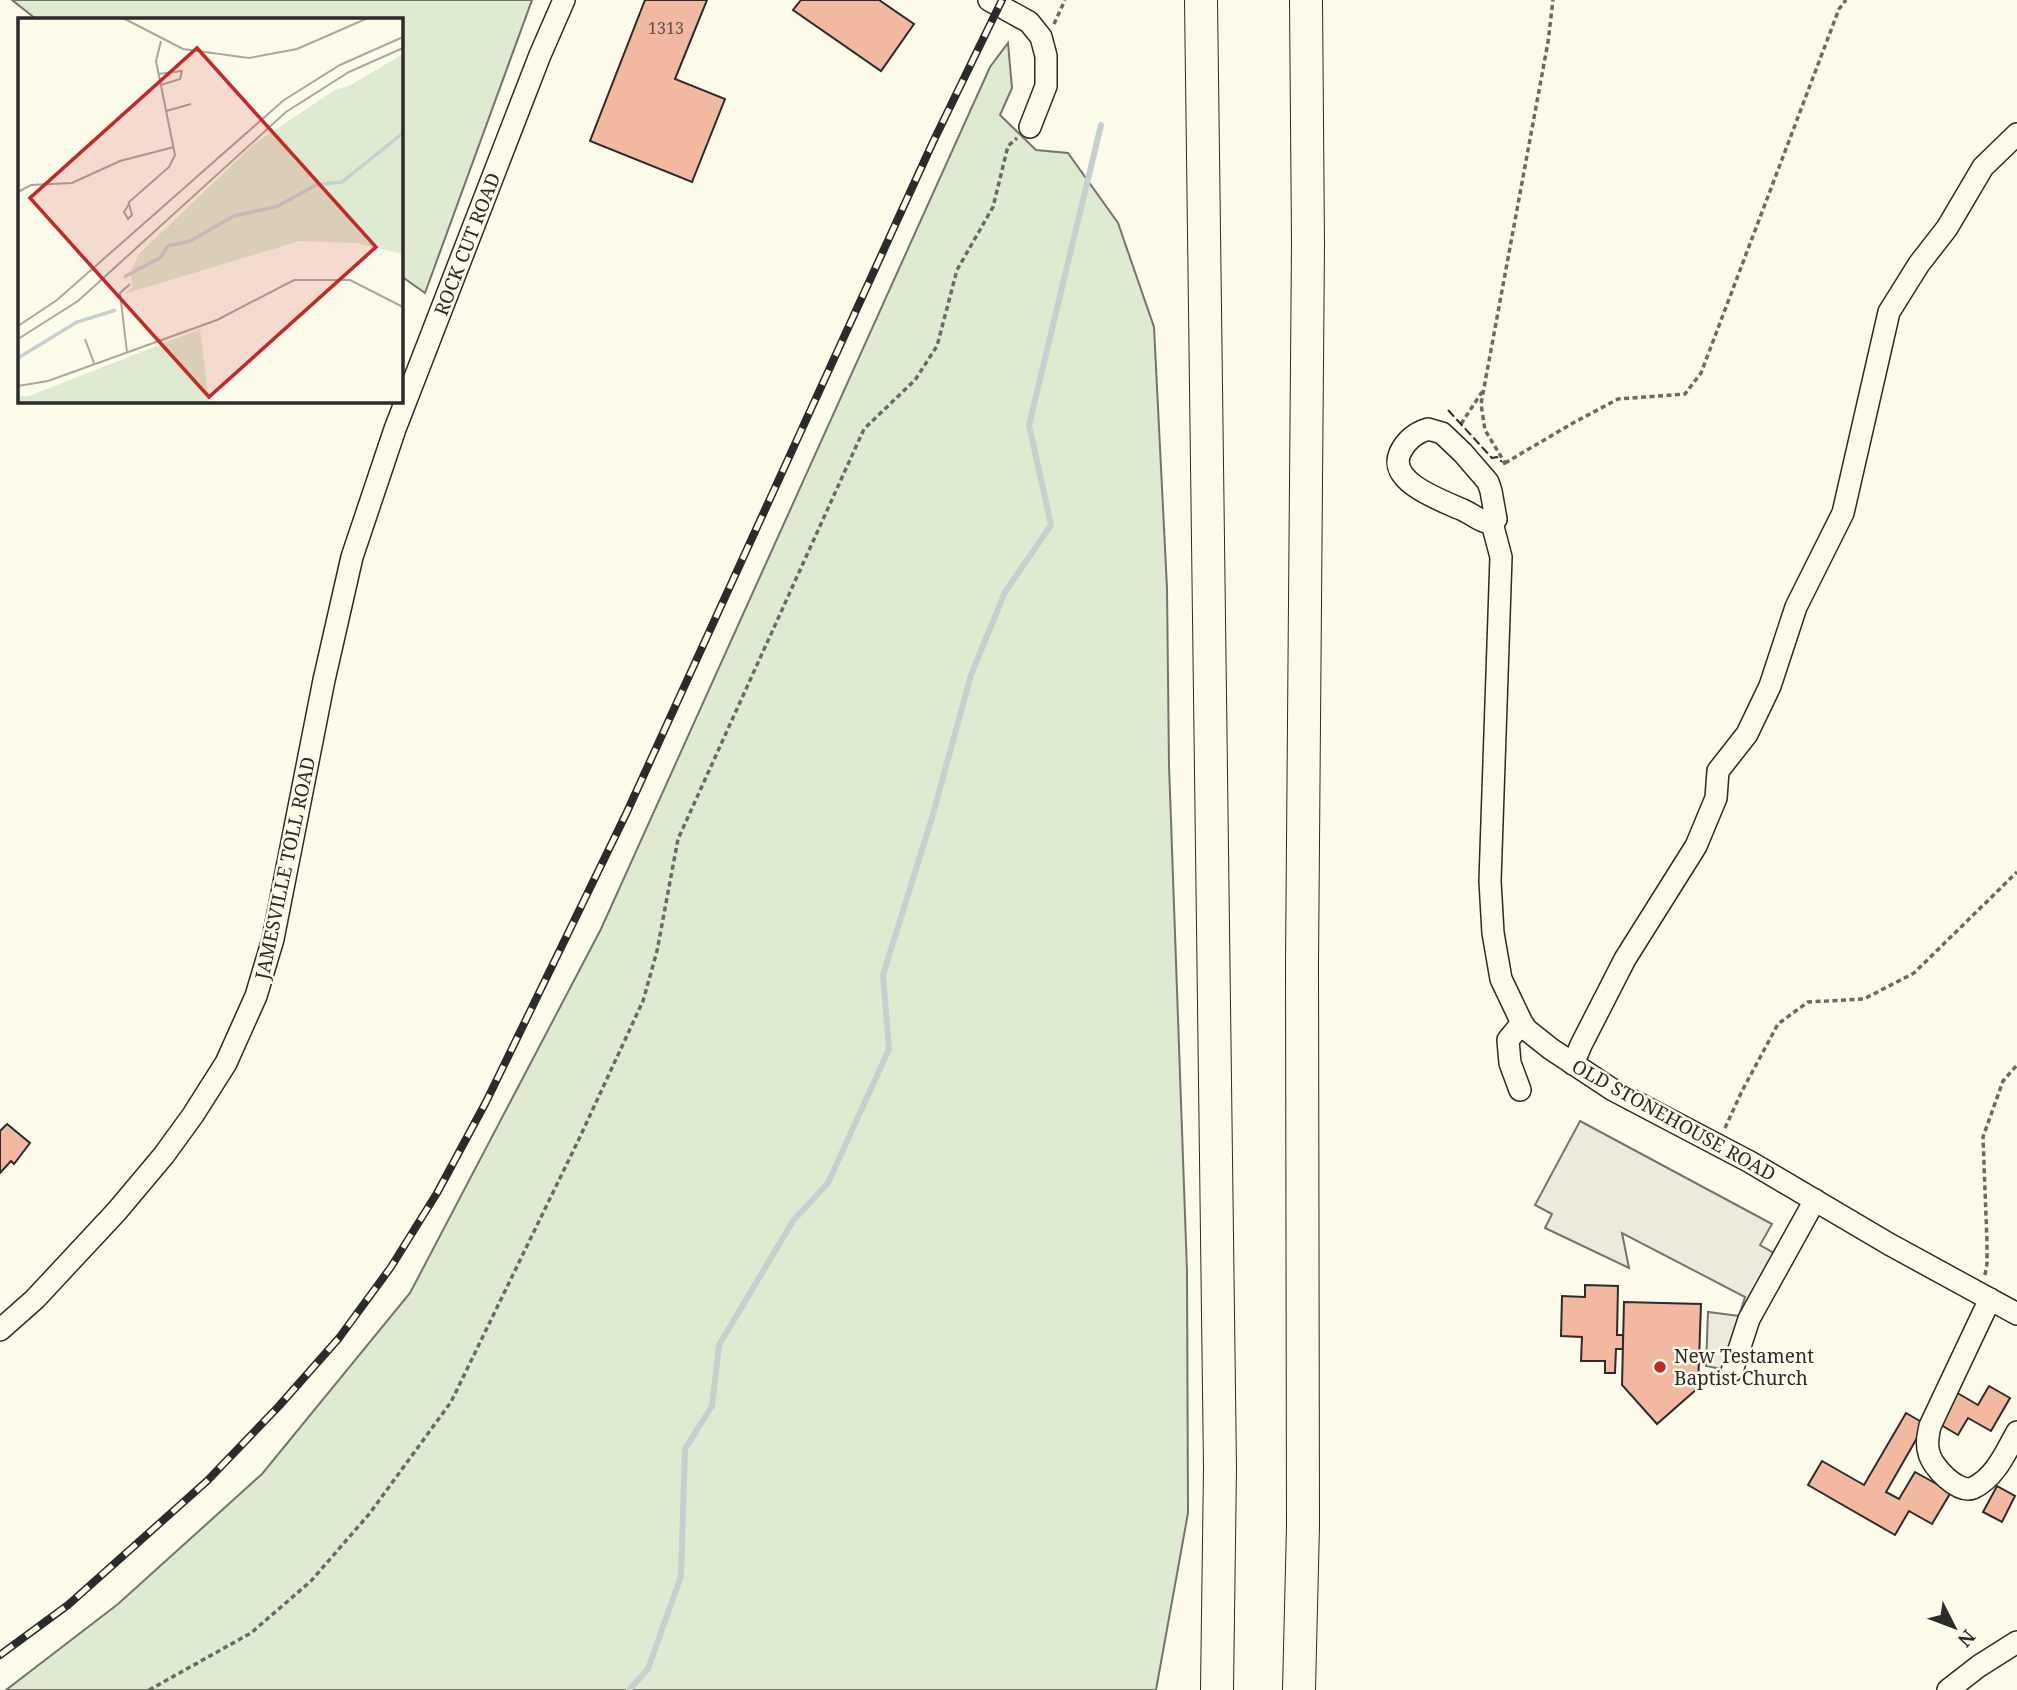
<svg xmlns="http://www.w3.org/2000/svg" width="2017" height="1690" font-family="'Noto Serif',serif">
<rect width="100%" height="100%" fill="#fdfbea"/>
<g fill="#deebd1" stroke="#74746e" stroke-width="2">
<polygon points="12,0 532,0 425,293 401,276 401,19 36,19"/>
<polygon points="1008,43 1012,88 1000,115 1036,150 1068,153 1118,223 1154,327 1167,588 1169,765 1187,1271 1188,1513 1156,1690 6,1690 118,1604 262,1474 410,1293 601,929 990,67"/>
</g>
<polygon fill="#eceadb" stroke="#74746e" stroke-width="2" points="1580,1121 1772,1224 1760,1245 1783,1258 1732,1371 1706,1366 1708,1312 1739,1316 1745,1297 1622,1233 1629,1268 1545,1228 1552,1214 1535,1205"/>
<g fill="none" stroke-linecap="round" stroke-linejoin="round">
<polyline stroke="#c7d0d0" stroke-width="6" points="629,1690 648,1669 681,1576 685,1449 712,1406 719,1345 793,1221 828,1183 889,1049 883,975 931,821 971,675 1005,592 1051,525 1029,425 1101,125"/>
</g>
<g fill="#f2b8a0" stroke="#2b2b2b" stroke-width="2">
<polygon points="645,0 707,0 675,79 725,99 692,182 590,141"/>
<polygon points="801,0 879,0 914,24 881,71 793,10"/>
<polygon points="7,1124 30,1143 14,1164 11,1161 0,1173 0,1131"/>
<polygon points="1585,1285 1618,1286 1617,1335 1623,1335 1623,1349 1616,1349 1615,1373 1605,1373 1605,1361 1581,1361 1582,1337 1561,1336 1562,1296 1585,1297"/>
<polygon points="1624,1302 1701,1304 1698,1388 1657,1424 1622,1385"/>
<polygon points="1989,1386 2010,1398 1991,1431 1968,1418 1958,1435 1936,1422 1954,1391 1978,1405"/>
<polygon points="1906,1413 1925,1424 1886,1492 1899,1499 1915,1472 1951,1492 1932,1524 1909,1511 1895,1535 1808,1485 1822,1461 1864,1485"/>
<polygon points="1997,1486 2015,1496 2002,1522 1983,1512"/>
</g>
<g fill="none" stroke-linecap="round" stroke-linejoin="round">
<g stroke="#2b2b2b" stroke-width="24">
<g id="minor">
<polyline points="989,0 1029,22 1041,37 1046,56 1046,86 1030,127"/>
<path d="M1428,429L1442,433L1463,453L1488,482L1491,491L1496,519L1492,523C1482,523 1472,514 1463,510C1443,501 1387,482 1400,453C1406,440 1415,433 1428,429Z"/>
<polyline points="1492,523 1501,557 1490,881 1493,933 1501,979 1522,1023 1527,1030 1551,1049 1613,1090 1750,1162 1889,1244 2017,1314"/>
<polyline points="1573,1064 1581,1045 1625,959 1696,846 1716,798 1718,771 1747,734 1770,686 1796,607 1843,513 1889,312 1919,264 1947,228 1983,167 2017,134"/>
<polyline points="1520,1090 1510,1063 1508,1040 1522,1023"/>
<path d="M1990,1299L1930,1426C1928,1435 1926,1444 1929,1453C1932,1467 1958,1494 1973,1488C1995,1478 2006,1452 2017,1432"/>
<polyline points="0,1330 35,1299 117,1211 164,1155 193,1115 226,1063 256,996 273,939 324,680 352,557 395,429 540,55 564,0"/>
<polyline points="1732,1371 1749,1319 1815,1200"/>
<polyline points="1948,1690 1979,1666 2017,1642"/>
</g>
</g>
<g stroke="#2b2b2b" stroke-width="34">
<g id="highway">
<polyline points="1201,0 1220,1468 1217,1690"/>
<polyline points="1299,1690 1303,1526 1302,962 1308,243 1306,0"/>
</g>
</g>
<g stroke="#6a6964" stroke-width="3.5" stroke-dasharray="5 3.5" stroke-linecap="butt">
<polyline points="1054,24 1065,0"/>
<polyline points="1461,424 1482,392"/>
<polyline points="1505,463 1573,423 1618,399 1685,394 1701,373 1839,9 1846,0"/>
<polyline points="1503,464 1505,463 1485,430 1481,404 1548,42 1553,0"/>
<polyline points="1725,1128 1742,1091 1778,1024 1808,1002 1864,999 1914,973 2017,872"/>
<polyline points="1985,1275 1987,1263 1987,1242 1983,1137 2003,1081 2017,1065"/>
<polyline points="149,1690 251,1633 311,1581 370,1513 451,1402 579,1139 643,1001 657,951 678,839 864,429 915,380 937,346 957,270 993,207 1008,146 1017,138"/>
</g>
<use href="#minor" stroke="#fdfbea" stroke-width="21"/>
<use href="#highway" stroke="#fdfbea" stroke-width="32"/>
<g stroke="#2b2b2b" stroke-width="8">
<polyline id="rail" points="0,1655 68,1605 207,1481 279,1406 339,1338 391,1267 437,1193 486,1102 626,814 933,142 1002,0"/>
</g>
<use href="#rail" stroke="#fdfbea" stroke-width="5" stroke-dasharray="16" stroke-linecap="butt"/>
<polyline stroke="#2b2b2b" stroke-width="2" stroke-dasharray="9 3.5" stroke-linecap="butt" points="1448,410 1492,458 1497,457 1502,462"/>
</g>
<circle fill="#c62828" stroke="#fdfbea" stroke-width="2.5" cx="1660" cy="1367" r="7"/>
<g text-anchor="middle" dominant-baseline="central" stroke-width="5" stroke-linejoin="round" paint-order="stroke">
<g font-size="16" fill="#5d4e48">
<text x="666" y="28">1313</text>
</g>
<g font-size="19" fill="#2b2b2b" stroke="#fdfbea">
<text transform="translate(467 244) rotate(-69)">ROCK CUT ROAD</text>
<text transform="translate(285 868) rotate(-78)">JAMESVILLE TOLL ROAD</text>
<text transform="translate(1674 1120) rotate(29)">OLD STONEHOUSE ROAD</text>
</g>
<g font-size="19" fill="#2b2b2b" stroke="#fdfbea" text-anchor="start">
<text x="1674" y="1356">New Testament<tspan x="1674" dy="22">Baptist Church</tspan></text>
</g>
</g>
<g transform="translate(18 18)">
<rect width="385" height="385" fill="#fdfbea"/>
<path d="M385,36V236L339,225L282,223L106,276L114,270L113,253L121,236L235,127L318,71L329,69ZM182,311L191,385H0V378H11Z" fill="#deebd1"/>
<path fill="none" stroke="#c7d0d0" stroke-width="3.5" d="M106,259L142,240L150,228L172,223L216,198L260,188L298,167L324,164L385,115M0,340L59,304L98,292"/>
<path fill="none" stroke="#a9a89e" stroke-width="2" d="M105,0L165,31L231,40L279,31L350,0M140,56L164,53L162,61L143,67M148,93L173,86M0,174L13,167L54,165L102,143L156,129M110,185L151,149L157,137L138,43L143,23M111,186L114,197L110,201L106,194ZM0,308L39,282L266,82L322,47L385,19M0,321L60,283L268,94L331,54L385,30M67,321L76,345M109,334L102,275L112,266M0,368L30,363L199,302L276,262H332L385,289"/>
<path fill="#c62828" fill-opacity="0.15" stroke="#c62828" stroke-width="3.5" d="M179,30L358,229L191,379L12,180Z"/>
<rect width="385" height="385" fill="none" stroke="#2b2b2b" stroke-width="3.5"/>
</g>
<g transform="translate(1954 1627) rotate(132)" stroke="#fdfbea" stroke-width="5" paint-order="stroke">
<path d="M0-5L12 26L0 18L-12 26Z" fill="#2b2b2b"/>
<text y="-10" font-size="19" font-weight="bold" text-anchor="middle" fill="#2b2b2b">N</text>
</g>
</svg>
